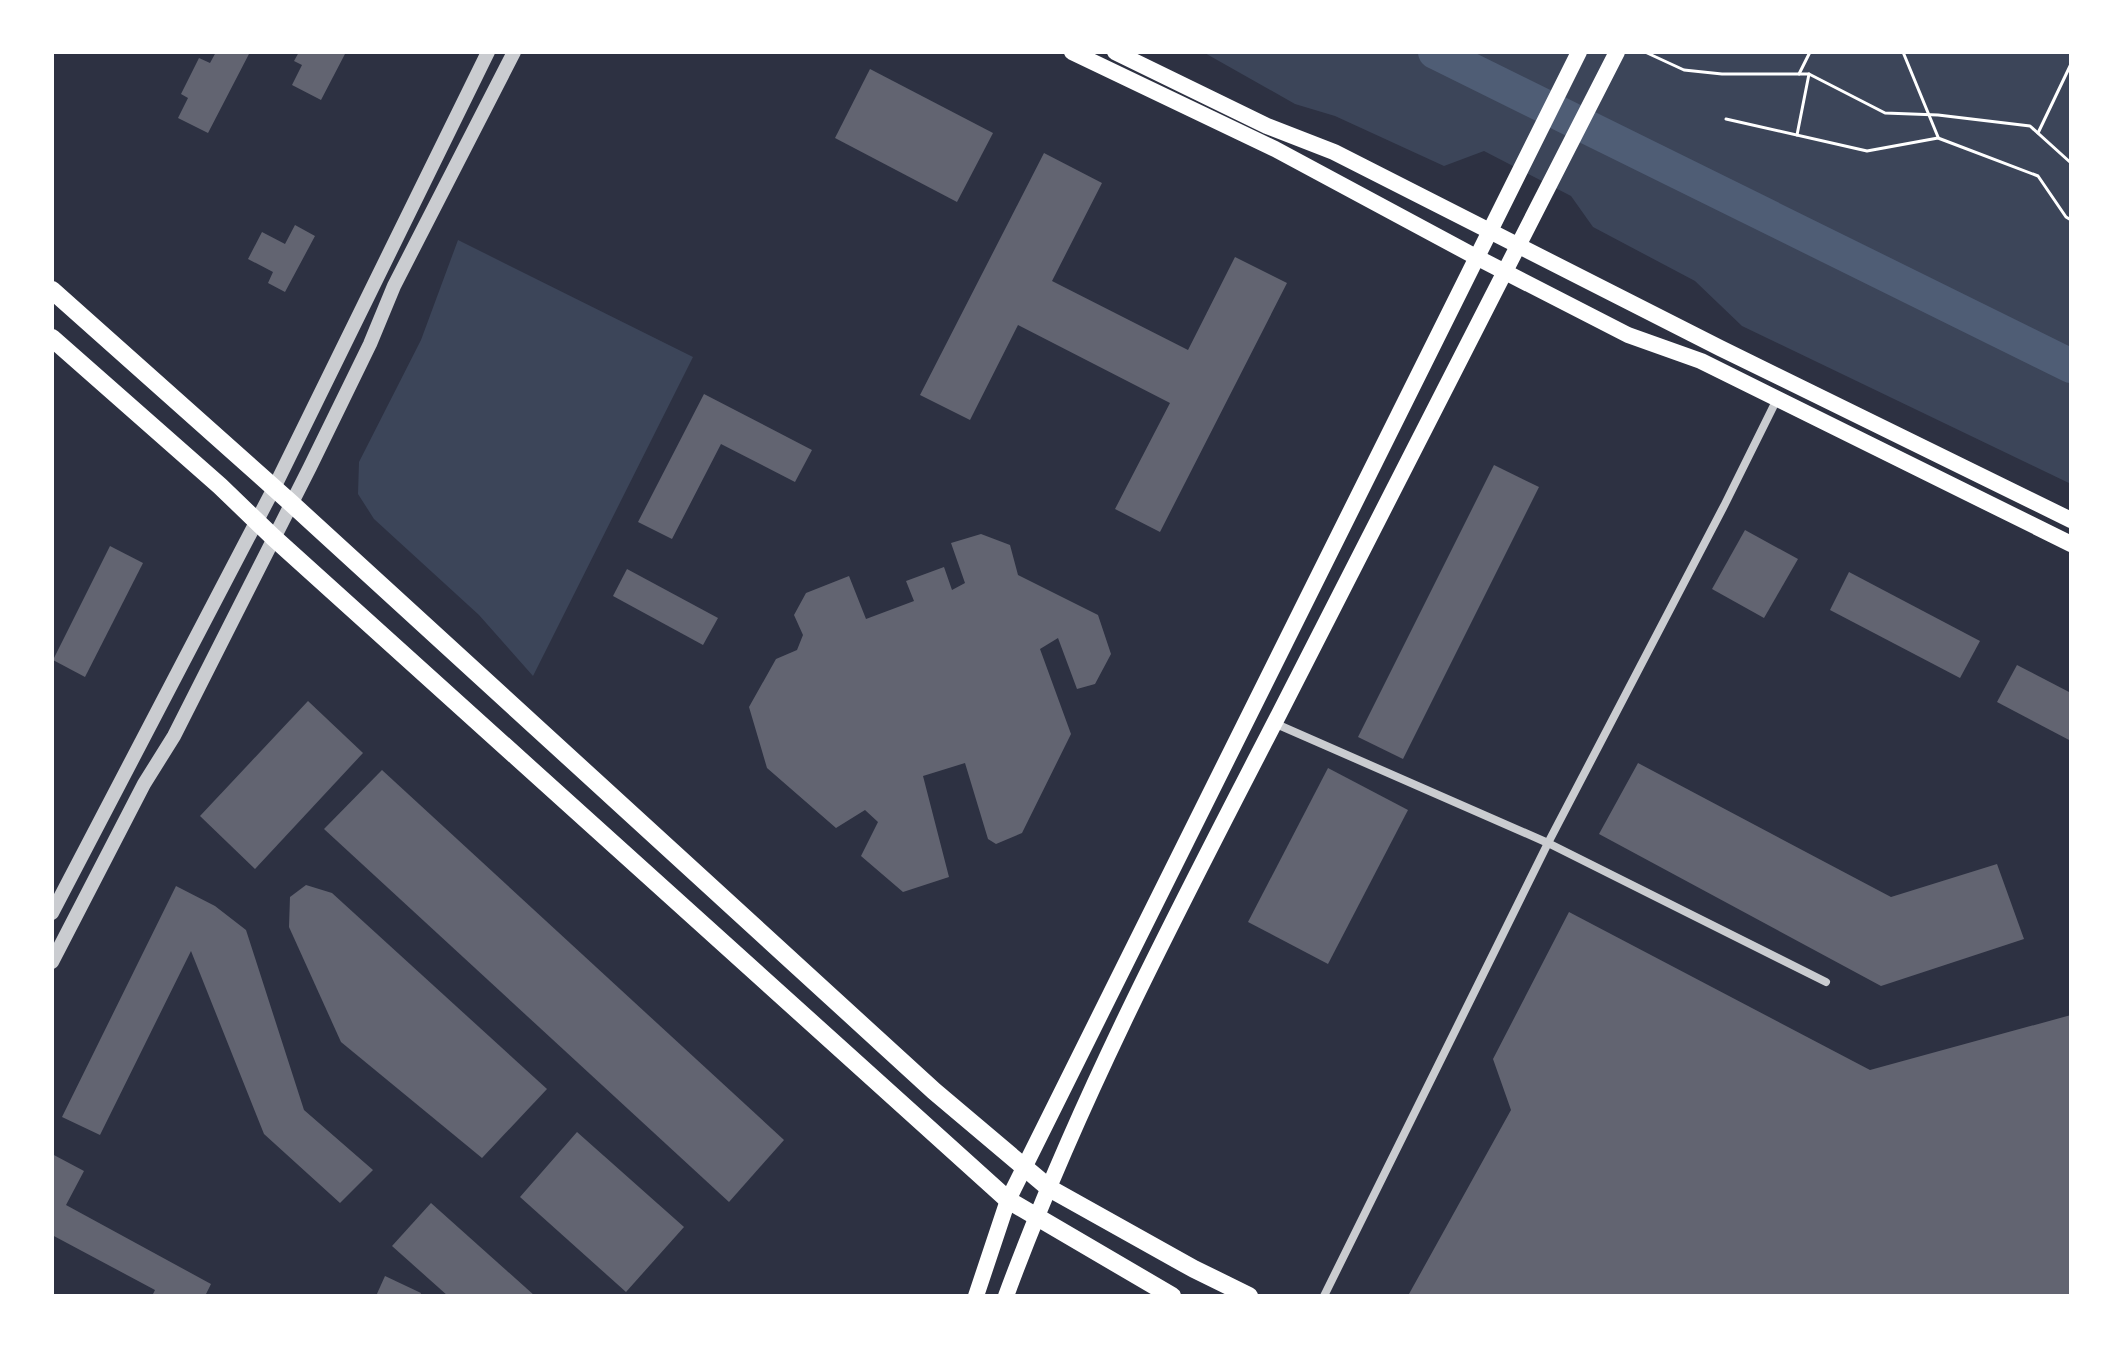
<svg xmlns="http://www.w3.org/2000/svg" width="2123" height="1348" font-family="'Asap Condensed',sans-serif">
<rect width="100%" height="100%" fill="#2d3142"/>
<g fill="#3c4559">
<polygon points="1203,52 2071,52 2071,484 1742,326 1695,281 1593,227 1571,196 1484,151 1444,166 1335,116 1295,104"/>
<polygon points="458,240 693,357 533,676 479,615 374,519 358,494 359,462 421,340"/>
</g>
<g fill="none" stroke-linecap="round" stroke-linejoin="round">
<polyline stroke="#4f5d75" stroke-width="34" points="1435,52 2071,366"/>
</g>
<g fill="#626471">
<polygon points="216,52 250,52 208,133 178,118 188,98 181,94 199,58 210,63"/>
<polygon points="299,52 346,52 321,100 292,85 302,65 294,61"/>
<polygon points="870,69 993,133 957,202 835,138"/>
<polygon points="1044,153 1102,183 1052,281 1188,350 1235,257 1287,283 1160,532 1115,509 1170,403 1018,325 970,420 920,395"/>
<polygon points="295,225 315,236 285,292 268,283 273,272 248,259 262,232 285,244"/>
<polygon points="704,394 812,450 795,482 721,444 672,539 638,522"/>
<polygon points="1494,465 1539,487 1403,759 1358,737"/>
<polygon points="1745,530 1798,559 1764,618 1712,589"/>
<polygon points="981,534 1010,545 1018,575 1098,615 1111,654 1095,684 1077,689 1058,638 1040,649 1071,734 1022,833 996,844 988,839 965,763 923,776 949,877 903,892 861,856 878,822 865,810 836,828 767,768 749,707 776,659 797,650 803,635 794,615 806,593 849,576 866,619 914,601 906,581 944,567 952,590 965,583 951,543"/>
<polygon points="110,546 143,563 85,677 53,660"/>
<polygon points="627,569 718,618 703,645 613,596"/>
<polygon points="1849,572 1980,641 1960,678 1830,610"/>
<polygon points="2017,665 2071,693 2071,741 1997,702"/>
<polygon points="308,701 363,753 255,869 200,816"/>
<polygon points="1638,763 1891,897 1997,864 2024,939 1881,986 1599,834"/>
<polygon points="1328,768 1408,810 1328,964 1248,922"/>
<polygon points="382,770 784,1140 729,1202 324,829"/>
<polygon points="306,885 332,893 547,1089 482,1158 341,1042 289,927 290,897"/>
<polygon points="176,886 215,906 246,930 304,1110 373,1170 340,1203 264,1134 191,951 100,1135 62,1117"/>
<polygon points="1569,912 1870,1070 2071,1015 2071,1296 1414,1296 1409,1294 1511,1110 1493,1059"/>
<polygon points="577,1132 684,1227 626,1292 520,1197"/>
<polygon points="52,1154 84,1171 66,1205 211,1284 205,1296 152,1296 155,1290 52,1235"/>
<polygon points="431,1203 535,1296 448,1296 392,1246"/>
<polygon points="385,1276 421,1293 420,1296 376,1296"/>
</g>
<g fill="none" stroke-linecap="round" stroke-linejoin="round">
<g stroke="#fff" stroke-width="3">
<polyline points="1645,52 1684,70 1722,74 1809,74 1885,113 1938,115 2030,126 2071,163"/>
<polyline points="1903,52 1938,137"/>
<polyline points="1799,74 1810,52"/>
<polyline points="1726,119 1867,151 1938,138 2038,176 2066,217 2071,220"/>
<polyline points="2038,133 2071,64"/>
<polyline points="1797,135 1809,74"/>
</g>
<g stroke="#caccd0" stroke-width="8">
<polyline points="1274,723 1548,843 1826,982"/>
<polyline points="1324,1296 1548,843 1725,504 1777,399"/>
</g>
<g stroke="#caccd0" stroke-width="14">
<polyline points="52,913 274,488 488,52"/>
<polyline points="52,962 144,784 174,736 310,467 370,344 394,286 514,52"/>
</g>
<g stroke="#fff" stroke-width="16">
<polyline points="1072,52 1275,149 1476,257 1628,335 1701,361 2071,544"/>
<polyline points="1115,52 1267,126 1334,152 1720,348 2071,520"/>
<polyline points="976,1296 1008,1200 1579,52"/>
<path d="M1006,1296C1079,1098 1178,910 1275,722C1389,499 1503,275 1617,52"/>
</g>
<g stroke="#fff" stroke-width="18">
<polyline points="52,290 291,503 934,1091 1049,1188 1194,1269 1249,1296"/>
<polyline points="52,338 220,486 273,537 1008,1200 1172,1296"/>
</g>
</g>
<rect width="2123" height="1348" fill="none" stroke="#ffffff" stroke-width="108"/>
</svg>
